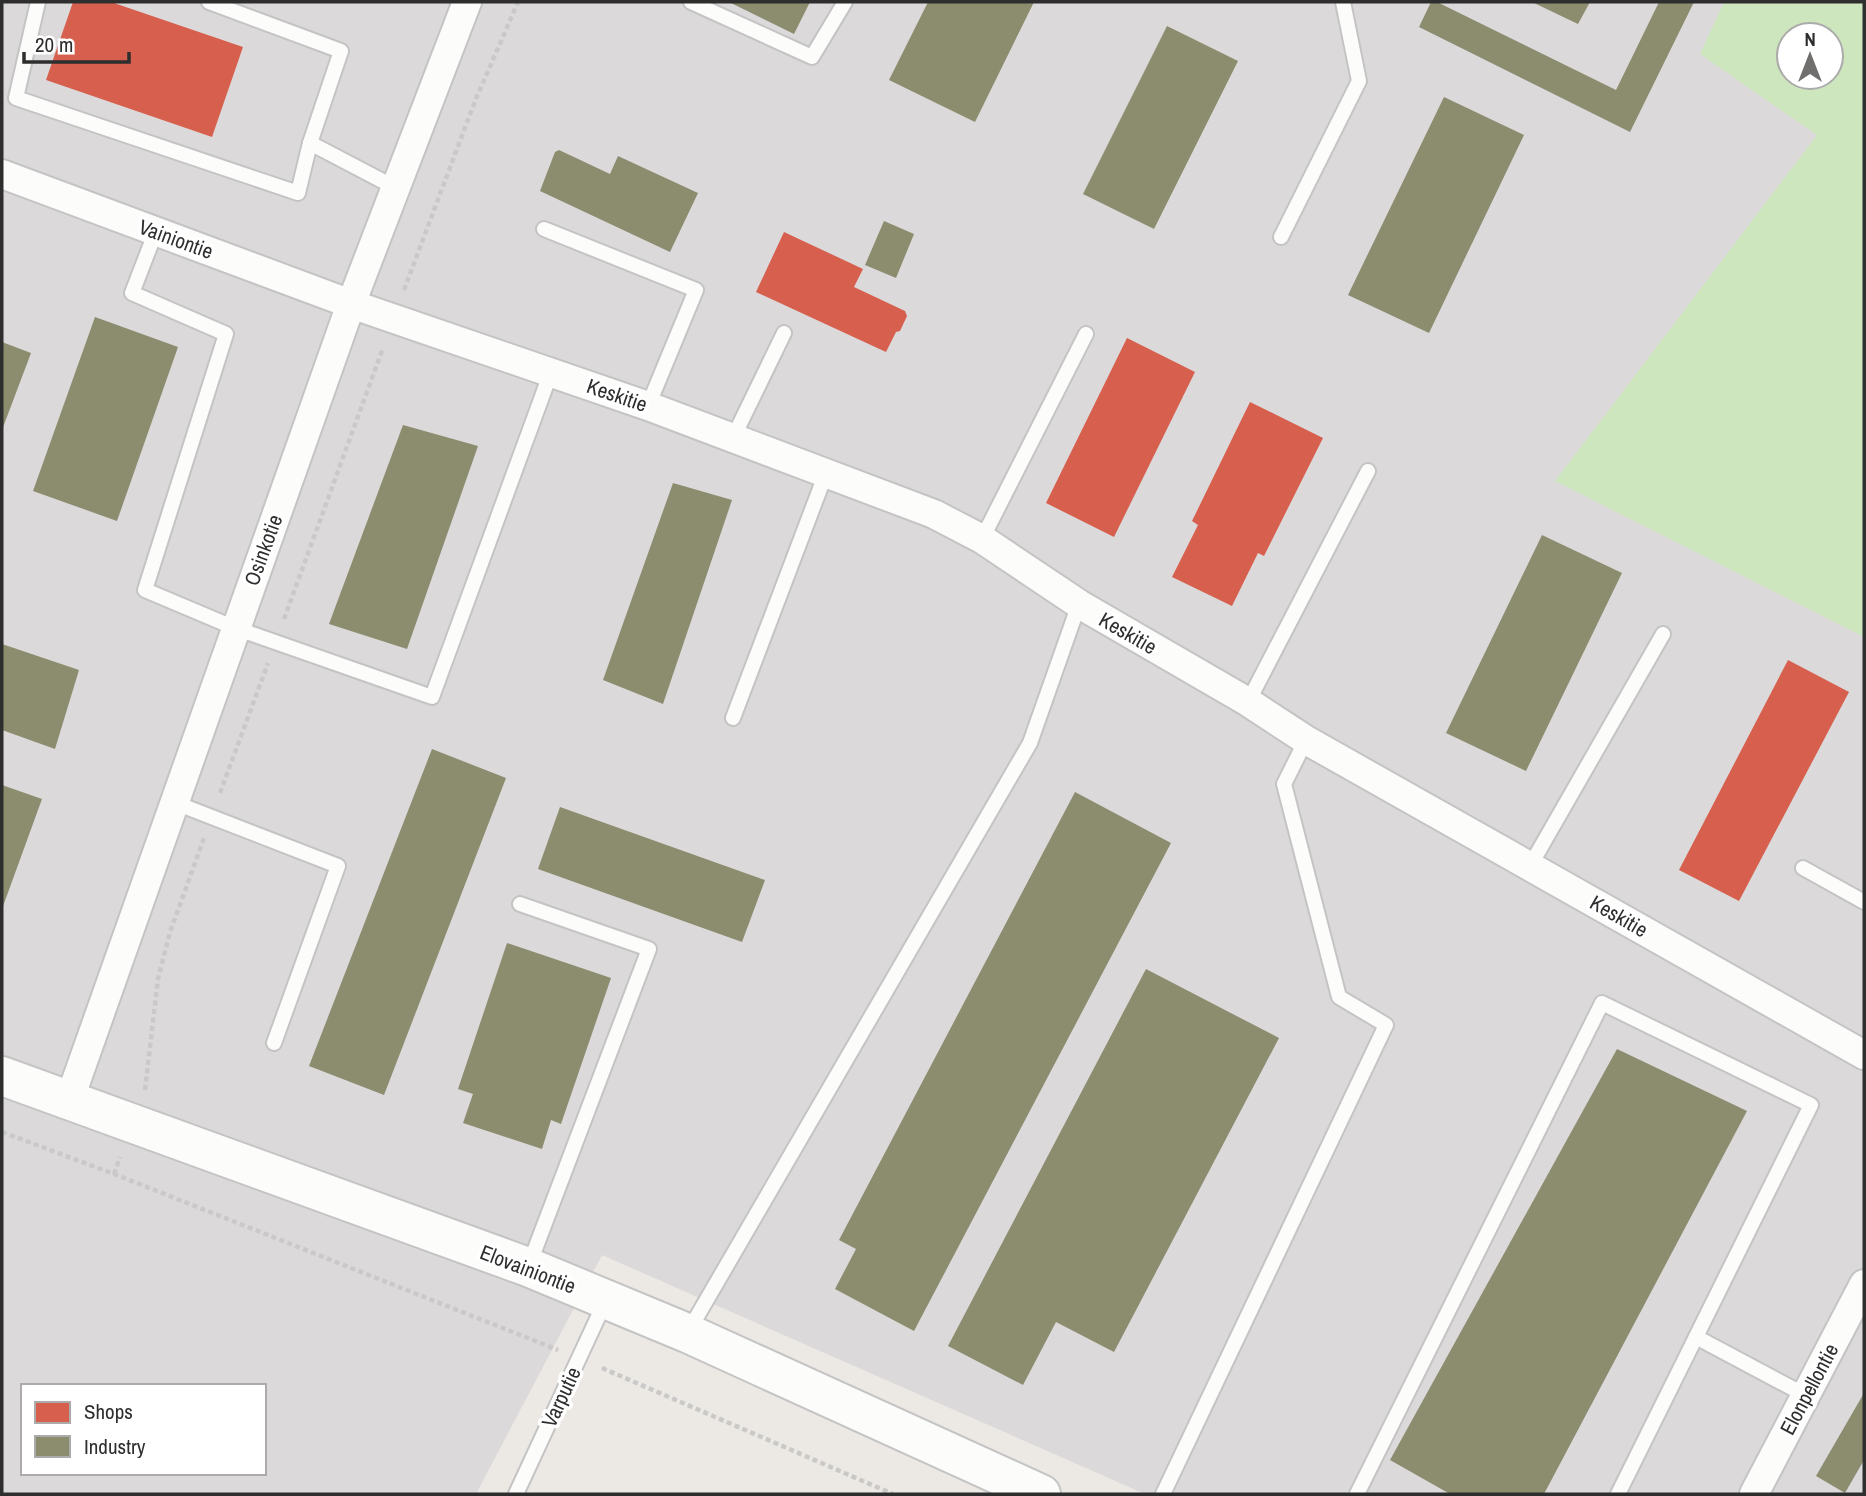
<svg xmlns="http://www.w3.org/2000/svg" width="1866" height="1496" font-family="'Archivo Narrow',sans-serif">
<rect width="100%" height="100%" fill="#ece8e4"/>
<path fill="#dcd9db" fill-rule="evenodd" d="M2,2H1724L1701,54L1817,135L1556,481L1864,637V1494H1145L602,1255L476,1494H2ZM23,1386H264V1473H23Z"/>
<path fill="#cee6be" fill-rule="evenodd" d="M1724,2H1864V637L1555,481L1817,135L1700,54ZM1789,35H1831V77H1789Z"/>
<g fill="#d6604d">
<polygon points="73,2 111,2 243,47 212,137 46,80"/>
<polygon points="784,232 863,269 854,287 905,311 907,316 900,331 896,332 886,352 756,292"/>
<polygon points="1127,338 1195,372 1114,537 1046,503"/>
<polygon points="1250,402 1323,438 1264,556 1258,553 1232,606 1172,577 1198,525 1192,521"/>
<polygon points="1788,660 1849,692 1739,901 1679,870"/>
</g>
<g fill="#8c8c6e">
<polygon points="729,2 810,2 794,34"/>
<polygon points="928,2 1034,2 975,122 889,80"/>
<polygon points="1431,2 1437,2 1616,90 1659,2 1694,2 1630,132 1419,27"/>
<polygon points="1532,2 1590,2 1578,24"/>
<polygon points="1167,26 1238,61 1154,229 1083,194"/>
<polygon points="1444,97 1524,135 1429,333 1348,295"/>
<polygon points="559,150 610,174 618,156 698,193 670,252 540,191 555,152"/>
<polygon points="884,221 914,234 896,278 865,265"/>
<polygon points="95,317 178,347 117,521 33,491"/>
<polygon points="2,342 31,353 2,430"/>
<polygon points="403,425 478,446 407,649 329,624"/>
<polygon points="673,483 732,500 663,704 603,680"/>
<polygon points="1542,535 1622,573 1526,771 1446,733"/>
<polygon points="2,644 79,670 55,749 2,730"/>
<polygon points="432,749 506,778 384,1095 309,1066"/>
<polygon points="2,785 42,799 2,909"/>
<polygon points="1075,792 1171,843 914,1331 835,1289 856,1249 839,1240"/>
<polygon points="560,807 765,880 742,942 538,869"/>
<polygon points="507,943 611,978 561,1124 551,1120 542,1149 463,1123 473,1094 458,1089"/>
<polygon points="1146,969 1279,1038 1114,1352 1056,1322 1023,1385 948,1346"/>
<polygon points="1617,1049 1747,1111 1544,1494 1450,1494 1390,1460"/>
<polygon points="1864,1393 1864,1460 1845,1493 1816,1476"/>
</g>
<g fill="none" stroke-linecap="round" stroke-linejoin="round">
<g stroke="#c5c4c5" stroke-width="18">
<g id="service">
<polyline points="38,2 16,98 298,193 310,143 341,51 209,2"/>
<polyline points="691,2 812,57 845,2"/>
<polyline points="310,143 394,187"/>
<polyline points="544,229 696,290 648,406"/>
<polyline points="156,231 132,293 226,334 145,590 235,628 432,697 551,372"/>
<polyline points="1281,237 1359,81 1343,2"/>
<polyline points="733,438 784,333"/>
<polyline points="982,539 1086,334"/>
<polyline points="1248,702 1368,471"/>
<polyline points="733,718 826,473"/>
<polyline points="173,802 338,866 274,1043"/>
<polyline points="1530,866 1663,634"/>
<polyline points="1803,868 1864,902"/>
<polyline points="520,904 649,949 529,1265"/>
<polyline points="688,1332 1030,743 1079,604"/>
<polyline points="1696,1337 1805,1395"/>
<polyline points="516,1494 605,1302"/>
<polyline points="1163,1494 1386,1025 1339,997 1284,784 1306,740"/>
<polyline points="1357,1494 1602,1003 1811,1105 1618,1494"/>
</g>
</g>
<g stroke="#c5c4c5" stroke-width="32">
<g id="minor">
<polyline points="2,174 351,304 648,406 934,514 982,539 1079,604 1248,702 1306,740 1864,1055"/>
<polyline points="69,1101 351,304 467,2"/>
<polyline points="1754,1494 1864,1284"/>
</g>
</g>
<g stroke="#c5c4c5" stroke-width="42">
<polyline id="secondary" points="2,1076 528,1267 687,1333 1041,1494"/>
</g>
<g stroke="#c9c9c8" stroke-width="4.5" stroke-dasharray="5 3.5" stroke-linecap="butt">
<polyline points="404,290 475,101 518,2"/>
<polyline points="284,619 383,348"/>
<polyline points="220,793 268,663"/>
<polyline points="145,1090 158,979 170,932 204,838"/>
<polyline points="2,1132 114,1174 558,1350"/>
<polyline points="114,1174 120,1157"/>
<polyline points="602,1368 893,1494"/>
</g>
<use href="#service" stroke="#fcfcfb" stroke-width="14"/>
<use href="#minor" stroke="#fcfcfb" stroke-width="28"/>
<use href="#secondary" stroke="#fcfcfb" stroke-width="38"/>
</g>
<g text-anchor="middle" dominant-baseline="central" stroke-width="7" stroke-linejoin="round" paint-order="stroke">
<g font-size="21" fill="#2e2e2e" stroke="#fff">
<text transform="translate(176 239) rotate(20)">Vainiontie</text>
<text transform="translate(617 395) rotate(19)">Keskitie</text>
<text transform="translate(263 550) rotate(-70)">Osinkotie</text>
<text transform="translate(1128 633) rotate(30)">Keskitie</text>
<text transform="translate(1619 916) rotate(30)">Keskitie</text>
<text transform="translate(528 1269) rotate(21)">Elovainiontie</text>
<text transform="translate(1809 1389) rotate(-62)">Elonpellontie</text>
<text transform="translate(561 1397) rotate(-65)">Varputie</text>
</g>
</g>
<rect width="1866" height="1496" fill="none" stroke="#2e2e2e" stroke-width="7"/>
<rect x="21" y="1384" width="245" height="91" fill="#ffffff" stroke="#ababab" stroke-width="2"/>
<rect x="35" y="1402" width="35" height="21" fill="#d6604d" stroke="#ababab" stroke-width="2"/>
<text x="84" y="1419" font-size="21" fill="#2e2e2e">Shops</text>
<rect x="35" y="1436" width="35" height="21" fill="#8c8c6e" stroke="#ababab" stroke-width="2"/>
<text x="84" y="1454" font-size="21" fill="#2e2e2e">Industry</text>
<g transform="translate(1810 56)"><circle r="33" fill="#ffffff" stroke="#ababab" stroke-width="2"/>
<path d="M0-5L12 26L0 18L-12 26Z" fill="#706f6e"/>
<text y="-10" font-size="19" font-weight="bold" text-anchor="middle" fill="#2e2e2e">N</text>
</g>
<path d="M24 52v10h105v-10" fill="none" stroke="#2e2e2e" stroke-width="3.5"/>
<text x="35" y="52" font-size="21" fill="#2e2e2e" stroke="#ffffff" stroke-width="5" paint-order="stroke">20 m</text>
</svg>
